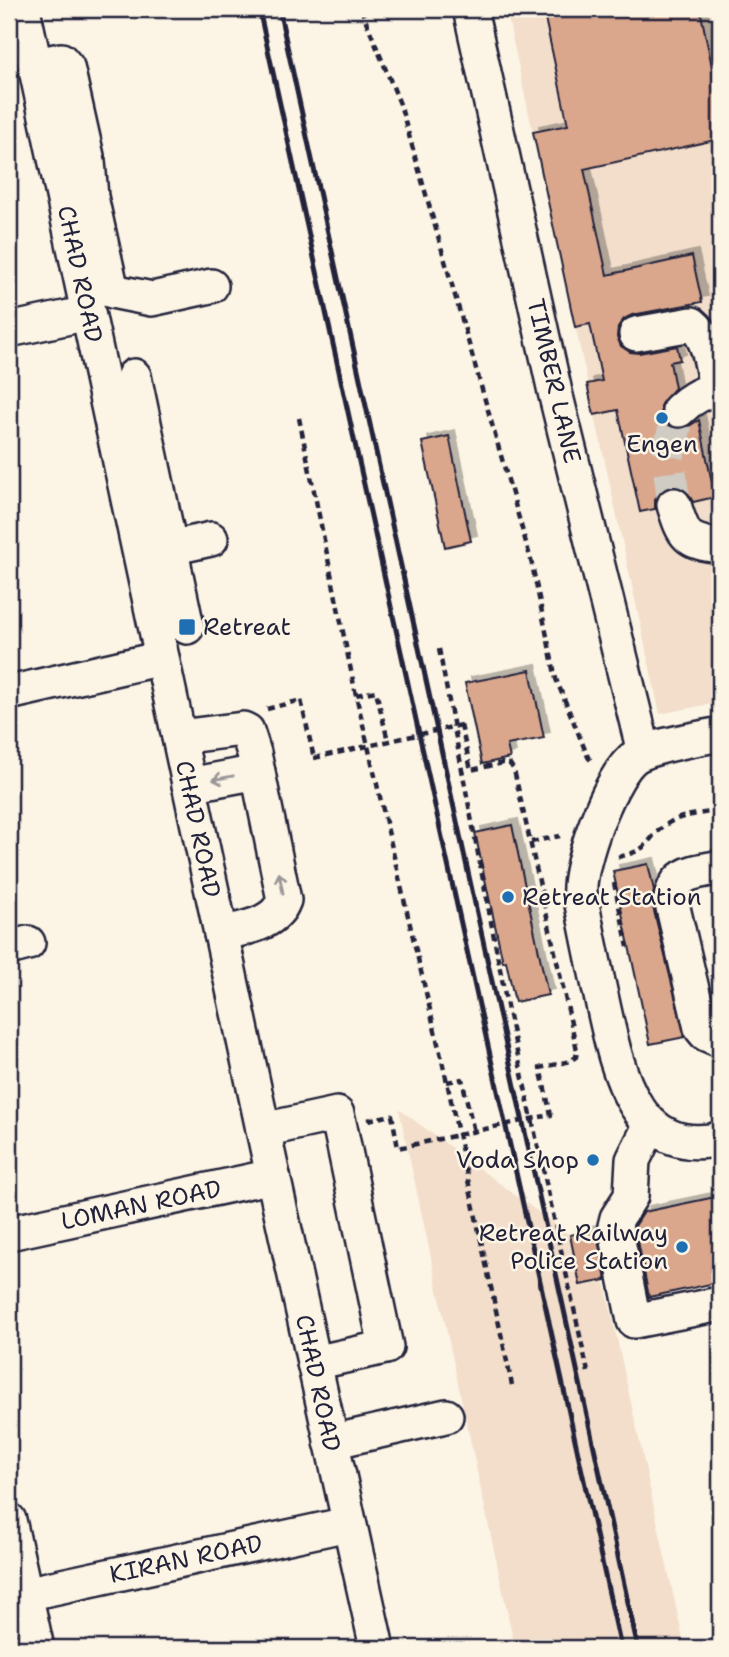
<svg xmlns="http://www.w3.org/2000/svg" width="729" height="1657" font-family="'Shantell Sans',sans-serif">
<defs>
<filter id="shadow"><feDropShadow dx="6" dy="-6" stdDeviation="0" flood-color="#0004"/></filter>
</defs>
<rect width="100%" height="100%" fill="#fcf5e5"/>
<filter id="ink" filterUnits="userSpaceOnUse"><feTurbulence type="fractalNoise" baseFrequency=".0143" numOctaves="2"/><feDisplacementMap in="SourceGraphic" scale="14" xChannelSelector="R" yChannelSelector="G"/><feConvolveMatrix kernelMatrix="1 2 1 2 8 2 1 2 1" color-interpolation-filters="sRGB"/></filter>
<g filter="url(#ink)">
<g fill="#f2decb">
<polygon points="506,9 720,9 720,448 710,516 720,584 720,702 660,714"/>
<polygon points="399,1109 599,1257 685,1648 515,1648"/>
</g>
<g fill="#daa78d" stroke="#22223b" stroke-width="2" filter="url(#shadow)">
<polygon points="543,9 700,9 720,105 720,139 584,169 607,275 692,256 702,302 632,315 624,319 618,327 617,337 621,346 630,352 639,353 677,346 680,360 670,362 675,388 661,404 661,415 665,424 674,429 684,429 699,420 715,497 693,502 686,490 679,486 669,487 659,493 655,500 655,509 640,512 618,410 594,415 587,384 602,381 590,324 575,327 533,132 568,125"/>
<polygon points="449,436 471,541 445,547 422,442"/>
<polygon points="530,670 544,738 507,745 510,758 482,764 465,683"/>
<polygon points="512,825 548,995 515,1002 506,961 503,962 475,833"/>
<polygon points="648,864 654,890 652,903 685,1037 650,1044 613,871"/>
<polygon points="720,1196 720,1282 649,1297 635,1226 644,1212"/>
<polygon points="596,1230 606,1280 580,1285 570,1235"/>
</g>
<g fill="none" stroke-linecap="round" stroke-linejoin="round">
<polyline stroke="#d0cbc3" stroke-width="33" stroke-dasharray="33 17" stroke-linecap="butt" points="674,505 668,456 679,410"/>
<g stroke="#22223b" stroke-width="38">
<g id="minor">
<polyline points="23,9 273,1176 377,1648"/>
<polyline points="470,9 555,392 644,752"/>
<polyline points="35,65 61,60 67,67 88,161 91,197 112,291 152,299 211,286"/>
<polyline points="9,330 88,313"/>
<path d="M636,334L692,324C710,338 712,368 716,389"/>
<polyline points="134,376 187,627"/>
<path d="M679,410C691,398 704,391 720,389"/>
<path d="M674,505C684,537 686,542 720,546"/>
<polyline points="149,553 211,539"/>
<polyline points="9,693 162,658"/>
<path d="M720,734C698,739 654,745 636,756C611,772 577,866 580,894C587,930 594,965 602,1000C616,1063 632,1159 720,1139"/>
<path d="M179,737L243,729L247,731L254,753L284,900C275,925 244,928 221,934"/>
<polyline points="189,785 258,772"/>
<path d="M720,867C696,873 676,870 671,899L701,1028L706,1034L720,1040"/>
<polyline points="9,948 28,943"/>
<polyline points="651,1124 633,1160 631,1196 617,1218 615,1226 634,1321 720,1304"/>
<polyline points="263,1130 337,1114 340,1127 386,1347 314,1363"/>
<polyline points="9,1233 273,1176"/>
<polyline points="331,1442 446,1416"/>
<polyline points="9,1520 37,1648"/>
<polyline points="25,1594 348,1524"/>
</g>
</g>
<g stroke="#22223b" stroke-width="4.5" stroke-dasharray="7 5" stroke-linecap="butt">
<polyline points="361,9 400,104 531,560 556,679 588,757 592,762"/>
<polyline points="299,418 356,695 447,1082 512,1385"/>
<polyline points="439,649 508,1011 588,1372"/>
<polyline points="356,695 376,691 388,741"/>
<polyline points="267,709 301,700 314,758"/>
<polyline points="461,725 471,770 503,763 510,764 514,770 577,1050 576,1057 570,1061 540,1068 551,1115 540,1117"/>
<polyline points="531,842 560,836"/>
<path d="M618,857C654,849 643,840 667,824C681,814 704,814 720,810"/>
<polyline points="614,883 628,947"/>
<polyline points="447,1082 462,1079 474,1132"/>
<polyline points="368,1120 392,1115 398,1148 435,1140"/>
</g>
<use href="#minor" stroke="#fcf5e5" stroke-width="33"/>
<g stroke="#22223b" stroke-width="5">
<polyline points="259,9 621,1648"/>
<polyline points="279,9 638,1648"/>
</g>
<g stroke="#22223b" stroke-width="4.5" stroke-dasharray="7 5" stroke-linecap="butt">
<polyline points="314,758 461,725"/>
<polyline points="435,1140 540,1117"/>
</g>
</g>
<defs><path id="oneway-shaft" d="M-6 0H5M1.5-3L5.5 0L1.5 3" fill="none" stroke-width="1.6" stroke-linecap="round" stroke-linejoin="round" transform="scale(1.75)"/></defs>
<g stroke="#9a9698">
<use href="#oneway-shaft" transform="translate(223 778) rotate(169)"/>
<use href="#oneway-shaft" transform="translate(281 883) rotate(-101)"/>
</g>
</g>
<g fill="#1f6fb2" stroke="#fcf5e5" stroke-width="2.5">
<circle cx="662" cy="418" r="7"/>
<rect x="178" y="618" width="18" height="18" rx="3.5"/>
<circle cx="508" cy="897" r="7"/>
<circle cx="593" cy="1160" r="7"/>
<circle cx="682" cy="1247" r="7"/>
</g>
<g text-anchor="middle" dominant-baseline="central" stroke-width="5" stroke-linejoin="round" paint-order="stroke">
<g font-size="24" fill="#22223b" stroke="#fcf5e5">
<text transform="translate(80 274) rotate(78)">CHAD ROAD</text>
<text transform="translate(554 381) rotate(77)">TIMBER LANE</text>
<text transform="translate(198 829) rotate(78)">CHAD ROAD</text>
<text transform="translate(141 1205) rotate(-12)">LOMAN ROAD</text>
<text transform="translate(318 1383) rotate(78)">CHAD ROAD</text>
<text transform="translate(186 1559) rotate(-12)">KIRAN ROAD</text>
</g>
<g font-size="24" fill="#22223b" stroke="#fcf5e5" text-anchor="start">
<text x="662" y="444" text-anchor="middle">Engen</text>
<text x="203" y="627">Retreat</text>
<text x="522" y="897">Retreat Station</text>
<text x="579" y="1160" text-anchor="end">Voda Shop</text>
<text x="668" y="1233" text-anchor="end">Retreat Railway<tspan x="668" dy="28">Police Station</tspan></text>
</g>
</g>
<rect width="729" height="1657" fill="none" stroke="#fcf5e5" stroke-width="35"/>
<rect x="18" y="18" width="694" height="1622" fill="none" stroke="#22223b" stroke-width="2.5" filter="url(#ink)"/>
</svg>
